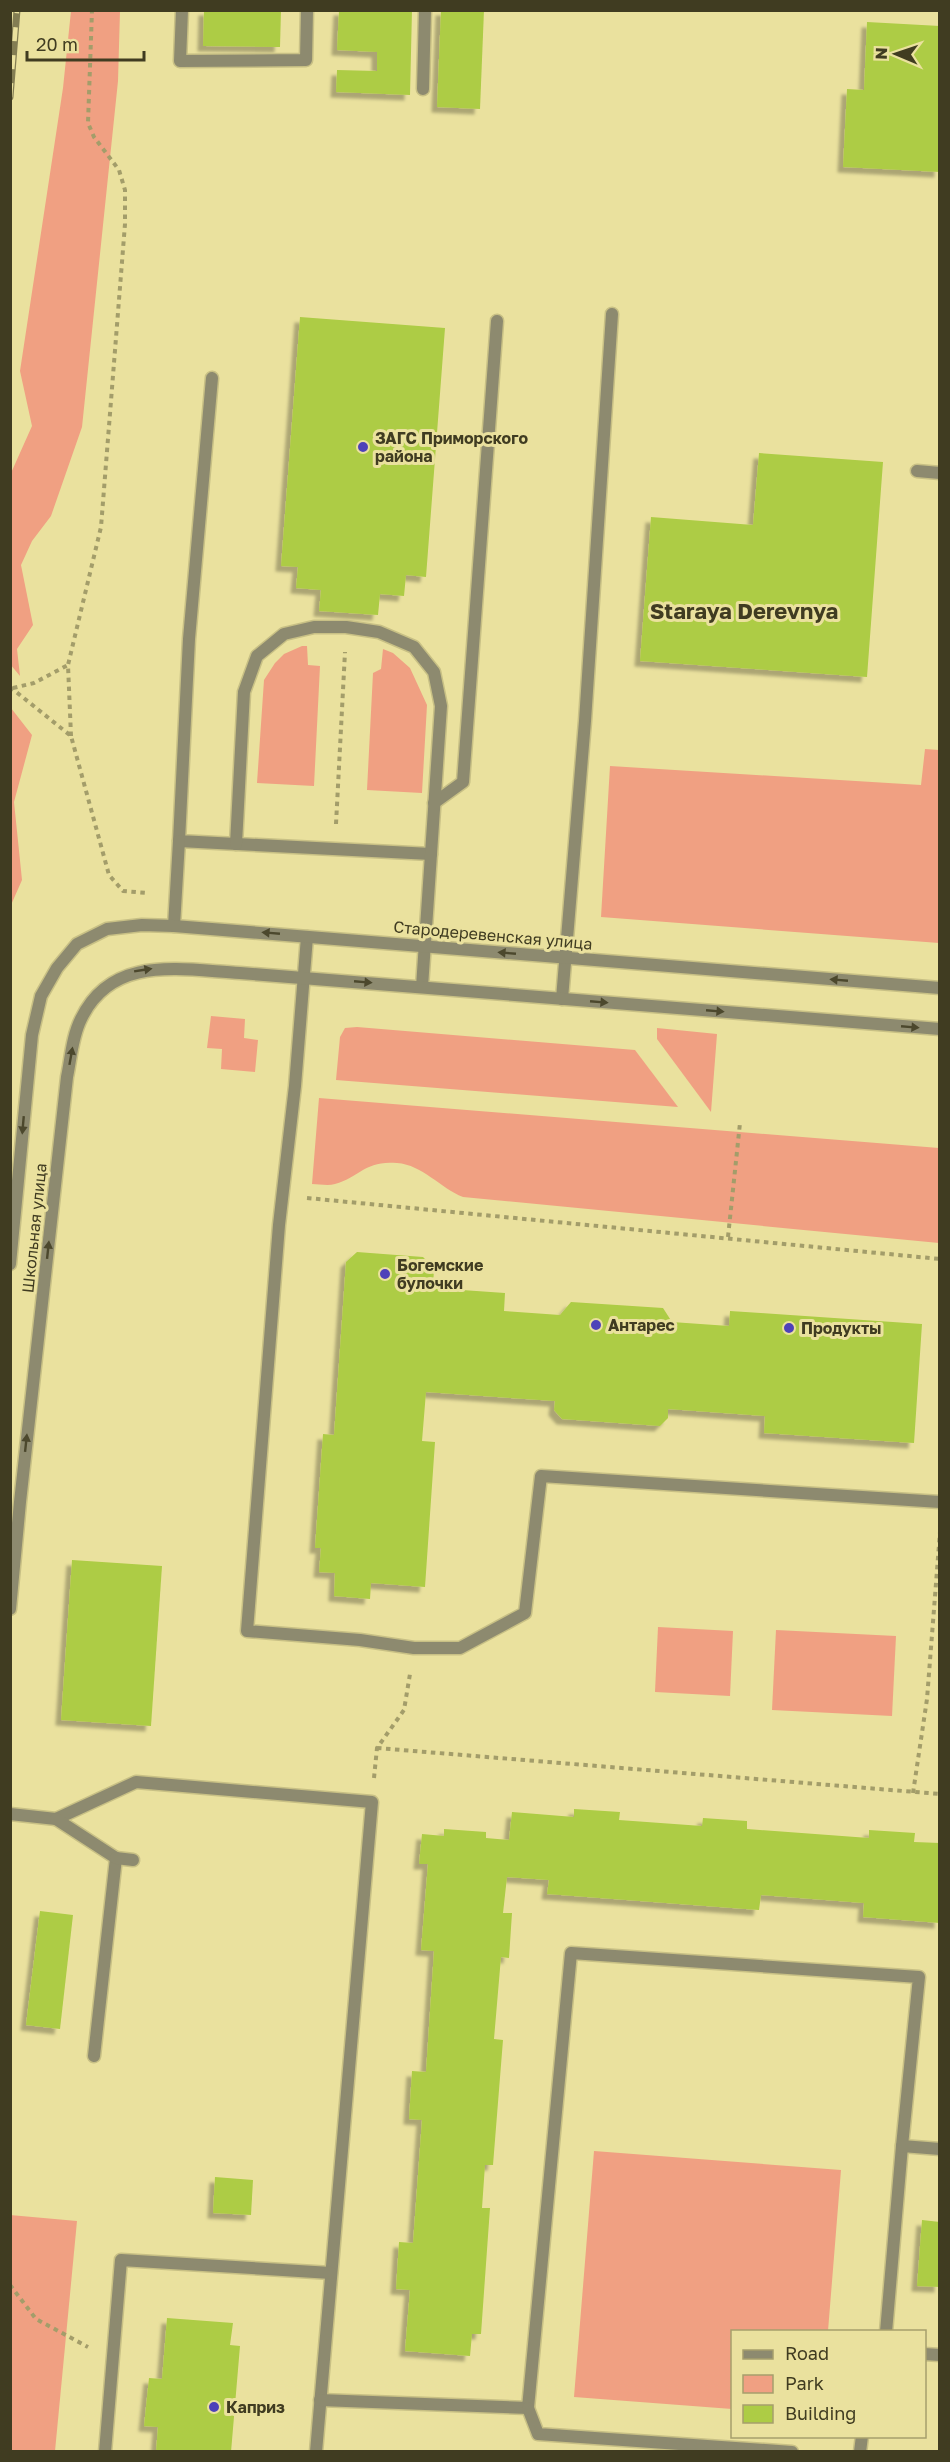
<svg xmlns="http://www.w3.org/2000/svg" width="950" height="2462" font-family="'Golos Text',sans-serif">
<defs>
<filter id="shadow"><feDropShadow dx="-5.5" dy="5.5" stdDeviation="1.5" flood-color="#0004"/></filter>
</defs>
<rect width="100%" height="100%" fill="#eae19e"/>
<g fill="#f0a082">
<polygon points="71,11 120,11 118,81 82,427 51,516 32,541 21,565 33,625 17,649 20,676 10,664 11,473 32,426 20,371 63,88"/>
<polygon points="302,646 307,646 308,665 320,666 314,786 257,783 264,680 275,663 284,654"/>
<polygon points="383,649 393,653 410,668 427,705 422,793 367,790 373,673 381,669"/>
<polygon points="11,708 32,735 14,802 22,880 11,905"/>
<polygon points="925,749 939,750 939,943 601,917 610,766 921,785"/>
<polygon points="211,1016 245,1019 244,1038 258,1040 255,1072 221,1069 222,1049 207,1048"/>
<polygon points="357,1027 635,1050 678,1107 336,1080 340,1037 345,1028"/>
<polygon points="657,1028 717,1034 711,1112 657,1039"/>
<path d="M319,1098L939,1148V1243L463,1197C440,1188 423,1165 397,1163C365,1160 360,1177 335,1184C328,1186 319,1184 312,1184Z"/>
<polygon points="658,1627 733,1631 730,1696 655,1692"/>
<polygon points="776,1630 896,1636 892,1716 772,1710"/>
<polygon points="594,2151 841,2170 828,2331 732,2332 732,2409 574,2397"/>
<polygon points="10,2215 77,2221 55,2451 11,2451"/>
</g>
<g fill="#adcc45" filter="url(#shadow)">
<polygon points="204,10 281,10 280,47 203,46"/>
<polygon points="339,10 412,10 410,95 336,92 337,70 377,71 377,52 337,50"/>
<polygon points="441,10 484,10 480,109 437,107"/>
<polygon points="867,22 940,26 940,172 843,167 847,89 864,90"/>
<polygon points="300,317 445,328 426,577 406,575 404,596 380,594 378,615 319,611 321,590 296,588 298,567 281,566"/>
<polygon points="759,453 883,462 867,677 640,661 651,517 753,525"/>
<polygon points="357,1252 423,1257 434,1268 433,1288 505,1293 504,1311 560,1315 571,1302 663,1308 672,1322 729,1326 730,1311 922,1324 914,1443 764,1433 765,1416 668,1409 668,1418 660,1426 562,1419 554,1410 555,1401 426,1392 422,1441 435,1442 425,1587 371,1583 370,1599 334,1596 335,1573 319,1572 321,1548 315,1548 323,1434 334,1435 346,1262"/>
<polygon points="72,1560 162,1566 151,1726 61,1720"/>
<polygon points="574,1809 620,1812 619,1820 702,1826 703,1818 747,1821 747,1829 869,1838 869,1830 915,1833 914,1842 940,1843 940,1923 863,1917 864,1903 761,1895 759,1910 547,1894 549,1880 507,1877 503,1913 512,1913 509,1958 501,1957 494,2039 503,2040 493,2165 485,2165 482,2208 490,2208 481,2334 472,2334 470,2356 405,2351 410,2290 396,2289 399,2242 413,2243 422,2120 409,2119 412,2071 426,2072 434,1951 421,1950 428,1864 419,1864 422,1834 444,1836 444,1829 486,1832 486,1838 509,1840 512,1812 574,1817"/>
<polygon points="40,1911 73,1915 60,2029 26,2025"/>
<polygon points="215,2177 253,2180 251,2215 213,2213"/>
<polygon points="922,2220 940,2222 940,2287 917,2286"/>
<polygon points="167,2318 233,2323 230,2345 240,2346 231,2452 156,2452 158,2427 144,2426 149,2378 162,2379"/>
</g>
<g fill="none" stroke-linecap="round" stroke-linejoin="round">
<g stroke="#c8c085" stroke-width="15">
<g id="lane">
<polyline points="182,10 180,61 306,60 307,10"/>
<polyline points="423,89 425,10"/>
<polyline points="212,378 189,639 179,841 431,854"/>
<polyline points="917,471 940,473"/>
<polyline points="434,803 463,782 497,321"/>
<polyline points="236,844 244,692 257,656 284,634 314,627 346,627 379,632 414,647 434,672 441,706 422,987"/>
<polyline points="174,926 179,841"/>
<polyline points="307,937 295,1086 279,1225 247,1631 360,1640 414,1648 460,1648 525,1613 541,1476 940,1502"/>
<polyline points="562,999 585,721 612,314"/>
<polyline points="10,1814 56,1819 136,1782 372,1802 316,2452"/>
<polyline points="56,1819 116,1858 94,2056"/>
<polyline points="116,1858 133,1860"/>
<polyline points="886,2332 902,2146"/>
<polyline points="924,2354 940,2355"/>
<polyline points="320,2400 528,2408 571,1953 919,1977 902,2146 940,2149"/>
<polyline points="528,2408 538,2434 792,2452"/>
<polyline points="105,2452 121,2260 331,2273"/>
<polyline points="860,2452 862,2436"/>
</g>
</g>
<g stroke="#c8c085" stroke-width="15">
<g id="street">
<polyline points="10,1264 32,1035 41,996 57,968 77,944 107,929 142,925 174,926 940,988"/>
<path d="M10,1609L20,1502L67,1077C71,1058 72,1037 81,1019C112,954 181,970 240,973L940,1029"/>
</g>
</g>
<g stroke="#a39d6a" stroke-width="4" stroke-dasharray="4.5 4.5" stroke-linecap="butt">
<polyline points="10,687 71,736 109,875 123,891 147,893"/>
<polyline points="13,688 34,683 68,665"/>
<polyline points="71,736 68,665 101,527 125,224 125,190 119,170 94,137 88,123 92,10"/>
<polyline points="336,824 345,652"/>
<polyline points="307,1198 940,1259"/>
<polyline points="728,1237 740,1123"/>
<polyline points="377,1748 940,1794"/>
<polyline points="374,1778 377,1748 404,1710 410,1674"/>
<polyline points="913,1793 927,1699 940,1532"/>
<polyline points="10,2285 36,2319 88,2347"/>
</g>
<use href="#lane" stroke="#8d8a6f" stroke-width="12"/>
<use href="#street" stroke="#8d8a6f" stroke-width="12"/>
<g stroke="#837d53" stroke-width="7">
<polyline id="rail" points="10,97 17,10"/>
</g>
<use href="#rail" stroke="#eae19e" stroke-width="4.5" stroke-dasharray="14" stroke-linecap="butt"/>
</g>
<defs><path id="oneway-solid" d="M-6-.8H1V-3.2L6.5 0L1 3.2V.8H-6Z" transform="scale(1.5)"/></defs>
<g fill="#4c482d">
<use href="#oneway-solid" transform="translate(271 933) rotate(-175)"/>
<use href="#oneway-solid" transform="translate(507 953) rotate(-175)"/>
<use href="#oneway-solid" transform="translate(143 970) rotate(-9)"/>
<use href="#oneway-solid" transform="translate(839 980) rotate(-175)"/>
<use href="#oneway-solid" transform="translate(363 982) rotate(5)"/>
<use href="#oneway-solid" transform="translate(599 1002) rotate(5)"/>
<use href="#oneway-solid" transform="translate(715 1011) rotate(5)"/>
<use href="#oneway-solid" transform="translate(910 1027) rotate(5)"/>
<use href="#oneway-solid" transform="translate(71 1056) rotate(-80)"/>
<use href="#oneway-solid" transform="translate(23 1125) rotate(95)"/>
<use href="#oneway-solid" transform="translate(48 1250) rotate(-84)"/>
<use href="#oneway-solid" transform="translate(26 1443) rotate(-84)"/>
</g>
<g fill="#4e42b9" stroke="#eae19e" stroke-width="2">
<circle cx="363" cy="447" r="6"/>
<circle cx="385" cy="1274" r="6"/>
<circle cx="596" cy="1325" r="6"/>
<circle cx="789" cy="1328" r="6"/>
<circle cx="214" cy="2407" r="6"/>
</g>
<g text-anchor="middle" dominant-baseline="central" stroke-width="6" stroke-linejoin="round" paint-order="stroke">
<g font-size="16" font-weight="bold" fill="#403c21" stroke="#eae19e" text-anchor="start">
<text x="375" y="438">ЗАГС Приморского<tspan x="375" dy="18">района</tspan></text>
<text x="397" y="1265">Богемские<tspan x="397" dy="18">булочки</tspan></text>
<text x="608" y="1325">Антарес</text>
<text x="801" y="1328">Продукты</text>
<text x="226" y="2407">Каприз</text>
</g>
<g font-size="16" fill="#403c21" stroke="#eae19e">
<text transform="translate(493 935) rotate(5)">Стародеревенская улица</text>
<text transform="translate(34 1228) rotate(-84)">Школьная улица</text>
</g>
<g font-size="22" font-weight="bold" fill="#403c21" stroke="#eae19e">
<text x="744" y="610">Staraya Derevnya</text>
</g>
</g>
<rect width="950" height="2462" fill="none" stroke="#403c21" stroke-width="24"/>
<rect x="731" y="2330" width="195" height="108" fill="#eae19e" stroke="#a69f6c" stroke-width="1.5"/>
<rect x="743" y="2350" width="30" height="9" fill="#8d8a6f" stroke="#a69f6c" stroke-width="1.5"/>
<text x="785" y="2360" font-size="18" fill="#403c21">Road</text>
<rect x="743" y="2375" width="30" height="18" fill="#f0a082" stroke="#a69f6c" stroke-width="1.5"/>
<text x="785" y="2390" font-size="18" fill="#403c21">Park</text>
<rect x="743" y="2405" width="30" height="18" fill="#adcc45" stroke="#a69f6c" stroke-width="1.5"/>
<text x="785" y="2420" font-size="18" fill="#403c21">Building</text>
<g transform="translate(896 54) rotate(272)" stroke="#eae19e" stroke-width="4.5" paint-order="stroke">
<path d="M0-4.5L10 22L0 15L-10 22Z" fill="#403c21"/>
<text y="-9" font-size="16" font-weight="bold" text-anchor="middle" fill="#403c21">N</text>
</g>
<path d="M27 51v9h117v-9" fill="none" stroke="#403c21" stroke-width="3"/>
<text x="36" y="51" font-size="18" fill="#403c21" stroke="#eae19e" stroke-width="4.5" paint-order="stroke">20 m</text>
</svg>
